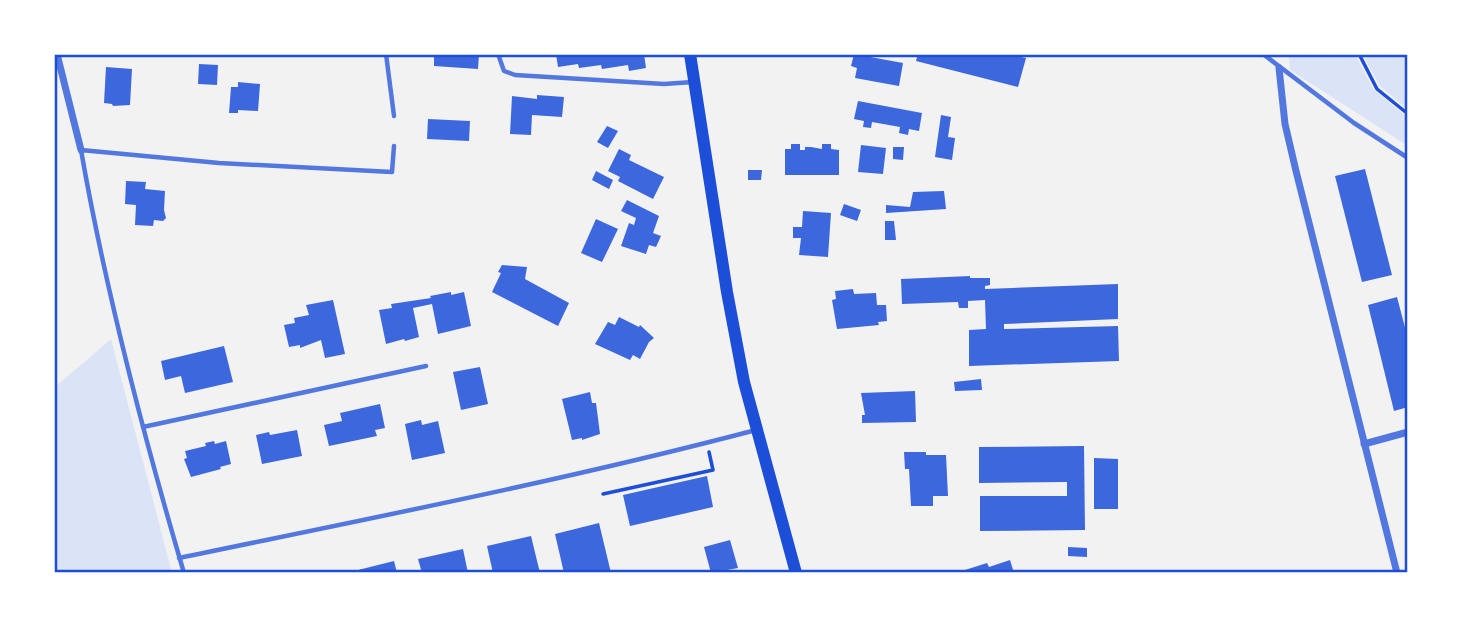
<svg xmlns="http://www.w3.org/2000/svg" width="1462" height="627" font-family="Barlow,sans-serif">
<rect width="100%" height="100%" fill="#f2f2f2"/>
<g fill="#dbe4f7">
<polygon points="1289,54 1355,54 1373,89 1408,118 1408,146 1290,70"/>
<polygon points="1362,54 1408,54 1408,110 1380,86"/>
<polygon points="111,339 172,573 54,573 54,388"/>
</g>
<g fill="#3d67dc">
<polygon points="434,54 479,54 478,69 434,66"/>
<polygon points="556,54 644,54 646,68 629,71 628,65 602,69 601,65 579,68 578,64 558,67"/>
<polygon points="854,54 903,63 899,86 855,78 857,68 851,66"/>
<polygon points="918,54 1009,54 1026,58 1018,87 916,61"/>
<polygon points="199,64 218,65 217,85 198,84"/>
<polygon points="106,67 132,69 130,105 113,106 112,104 104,103"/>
<polygon points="238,82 260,84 258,111 238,110 238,113 229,113 231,87 238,87"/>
<polygon points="537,95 564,97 562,117 532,115 531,135 510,134 512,96 537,99"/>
<polygon points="858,101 922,113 919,131 909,129 908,135 899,133 900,127 872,122 871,128 863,127 864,121 854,119"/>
<polygon points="941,115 951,117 948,137 955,138 952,160 935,157"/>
<polygon points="428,119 470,121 469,141 427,139"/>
<polygon points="607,126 618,131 608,148 597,142"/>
<polygon points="791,144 800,144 800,150 805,150 805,147 811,147 822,149 822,144 831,144 831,149 839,150 839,175 785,175 785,149 791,149"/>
<polygon points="861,145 886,148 883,174 858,172"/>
<polygon points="893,147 904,147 903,160 893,159"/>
<polygon points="619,149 631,155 629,160 664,177 653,199 618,181 620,177 608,171"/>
<polygon points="1365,169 1392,275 1362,282 1335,176"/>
<polygon points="748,170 762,170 761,180 748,180"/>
<polygon points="596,171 613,180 609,189 592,180"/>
<polygon points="126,181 146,182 145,189 165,191 164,210 166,218 163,221 154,220 153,226 135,225 136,205 125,204"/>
<polygon points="944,191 946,209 886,213 886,205 910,207 913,192"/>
<polygon points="627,200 659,216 653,233 661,236 656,247 649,245 646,254 621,246 629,223 634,225 636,218 621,211"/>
<polygon points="844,204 861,210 857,221 840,215"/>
<polygon points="803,211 831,213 828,257 799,255 801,238 793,238 793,227 802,227"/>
<polygon points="596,219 618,229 602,262 581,253"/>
<polygon points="885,221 894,221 896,240 885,240"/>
<polygon points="502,265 527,267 525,279 569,303 558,326 492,292 501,273 498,272"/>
<polygon points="970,276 970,278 990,278 990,285 985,286 985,289 1118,284 1118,319 1004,324 1004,329 1118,326 1119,361 969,366 969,330 986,329 985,300 968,301 968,308 959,308 958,302 902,304 901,279"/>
<polygon points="853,289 854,294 876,293 877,305 886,305 887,321 878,322 879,325 837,329 832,300 836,299 835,291"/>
<polygon points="451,292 451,295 464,292 471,326 438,334 432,304 413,308 419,337 405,341 404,339 386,344 379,310 392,308 391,304 431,298 430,296"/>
<polygon points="1397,297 1408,339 1408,407 1394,411 1368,305"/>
<polygon points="333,300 345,354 325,358 321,340 300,348 300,345 289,347 284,325 295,323 294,318 309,315 306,305"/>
<polygon points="619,317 639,327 640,325 654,338 649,342 640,359 633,355 630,360 595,344 608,322 615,325"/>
<polygon points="224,346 233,382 185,393 181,376 165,380 161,361"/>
<polygon points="480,367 488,404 461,410 453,372"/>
<polygon points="981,379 982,390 955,391 954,382"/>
<polygon points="915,391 916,422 862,423 862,415 865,415 861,393"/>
<polygon points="590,392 592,403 596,403 600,434 582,440 582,438 572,440 562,399"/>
<polygon points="380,404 385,428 375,430 377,436 329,446 324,425 342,421 340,413"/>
<polygon points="421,420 422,425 438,421 445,453 412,460 405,424"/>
<polygon points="297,430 302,456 262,464 256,435 269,432 270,435"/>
<polygon points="214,441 215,444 226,441 231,464 220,467 221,469 191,477 184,459 187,458 185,451 206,446 205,443"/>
<polygon points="1084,446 1085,530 980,531 980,496 1067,496 1067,482 979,483 979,447"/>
<polygon points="904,452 926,452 926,455 946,455 948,496 933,496 933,506 911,506 909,469 905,469"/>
<polygon points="1094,458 1118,459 1118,509 1094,509"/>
<polygon points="707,476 713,507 630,526 623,495"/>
<polygon points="599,523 611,573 564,573 555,534"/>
<polygon points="531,536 540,573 493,573 487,546"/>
<polygon points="730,540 738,568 711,573 704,547"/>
<polygon points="1068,547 1087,548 1087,557 1068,556"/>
<polygon points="463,549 468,573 422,573 418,559"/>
<polygon points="1010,560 1014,573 965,573 965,570 987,563 989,567"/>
<polygon points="394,561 397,573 350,573 350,572"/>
</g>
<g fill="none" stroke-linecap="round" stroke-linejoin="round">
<g stroke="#1d4ed8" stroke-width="3.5">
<polyline points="1359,54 1377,89 1408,114"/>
<polyline points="603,494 713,470 709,452"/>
</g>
<g stroke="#5277de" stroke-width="4.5">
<polyline points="386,54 394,116"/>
<polyline points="498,54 504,71 515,75 664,84 693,82"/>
<polyline points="1263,54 1354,123 1408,158"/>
<polyline points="143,427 426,366"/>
<path d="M179,558C372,518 566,480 756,430"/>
<path d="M184,573C143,434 106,293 81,150L219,163L392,172L394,146"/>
</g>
<g stroke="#5277de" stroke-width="7">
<polyline points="57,54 81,150"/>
<polyline points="1279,68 1285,124 1296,171 1397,573"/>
<polyline points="1364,444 1408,432"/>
</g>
<polyline stroke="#1d4ed8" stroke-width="12" points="690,54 727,292 744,382 796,573"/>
</g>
<rect width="1462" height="627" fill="none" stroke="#ffffff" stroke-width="112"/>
<rect x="56" y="56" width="1350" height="515" fill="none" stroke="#1d4ed8" stroke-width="2.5"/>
</svg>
